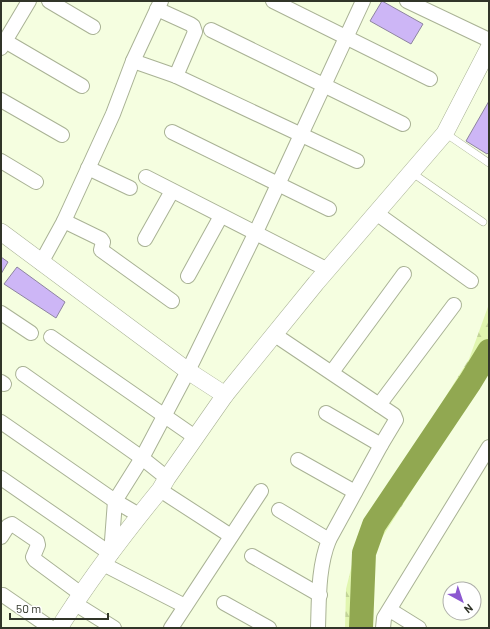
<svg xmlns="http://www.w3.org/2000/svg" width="490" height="629" font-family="Barlow,sans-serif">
<defs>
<pattern id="forest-firs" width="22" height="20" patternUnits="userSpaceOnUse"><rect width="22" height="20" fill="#e1f6b0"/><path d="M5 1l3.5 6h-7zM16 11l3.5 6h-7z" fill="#c2d497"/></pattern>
</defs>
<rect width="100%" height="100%" fill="#f5fee0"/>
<polygon fill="url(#forest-firs)" points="489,304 489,360 474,392 371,555 368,628 345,628 346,589 359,536 469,359"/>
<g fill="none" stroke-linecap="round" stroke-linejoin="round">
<polyline stroke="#91a851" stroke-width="24" points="361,628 364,553 374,525 470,382 489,351"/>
</g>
<g fill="#cdb6f6" stroke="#8e85a0">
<polygon points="382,1 423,24 411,44 370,21"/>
<polygon points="489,101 489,152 487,154 466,141"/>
<polygon points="1,257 8,262 1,274"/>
<polygon points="17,267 65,302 56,318 4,284"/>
</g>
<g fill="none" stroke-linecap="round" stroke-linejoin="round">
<g stroke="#a9b295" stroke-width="8">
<g id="service">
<polyline points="445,133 489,163"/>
<polyline points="411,172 483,222"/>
</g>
</g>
<g stroke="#a9b295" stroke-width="16">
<g id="minor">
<polyline points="49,1 93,27"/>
<polyline points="273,1 430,79"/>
<polyline points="407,1 489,40"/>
<polyline points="157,9 190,24 193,26 195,32 176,76"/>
<polyline points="211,30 403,124"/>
<polyline points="5,41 82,86"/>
<polyline points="1,48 29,1"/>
<polyline points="133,61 176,76 357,161"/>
<polyline points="1,100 62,135"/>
<polyline points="172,132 329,209"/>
<polyline points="1,161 36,182"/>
<polyline points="88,168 130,188"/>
<polyline points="146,177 328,270"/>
<polyline points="376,213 471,281"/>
<polyline points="64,221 101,239 103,242 101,250 172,301"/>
<polyline points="145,239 172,191"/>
<polyline points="41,263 64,221 113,114 133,61 161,1"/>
<polyline points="188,276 221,216"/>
<polyline points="1,313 31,333"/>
<path d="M275,335L394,415L396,420L381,445L329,540C318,567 319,599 318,628"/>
<polyline points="51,337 195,437"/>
<polyline points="332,372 404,274"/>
<polyline points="23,374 142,458 167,478"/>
<polyline points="1,382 4,384"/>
<polyline points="379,405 454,305"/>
<polyline points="326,413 381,445"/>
<polyline points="1,422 115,501 139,515"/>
<polyline points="298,460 355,492"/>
<polyline points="1,478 111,554"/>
<polyline points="160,490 231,536"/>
<polyline points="279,510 329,540"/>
<polyline points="1,537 8,526 12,524 37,541 38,545 33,557 35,560 81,594"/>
<polyline points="111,554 115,501 142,458 188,371 256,232 363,1"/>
<polyline points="252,556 320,595"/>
<polyline points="103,564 185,606"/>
<polyline points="3,595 51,628"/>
<polyline points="74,603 114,628"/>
<polyline points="224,603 269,628"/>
<polyline points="390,610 419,628"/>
<polyline points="171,628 261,491"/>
<polyline points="383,628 384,618 489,447"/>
</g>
</g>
<g stroke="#a9b295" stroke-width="18">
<g id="tertiary">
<polyline points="1,232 188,371 225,395"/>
<path d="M59,628C89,580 124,534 160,490L167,478L225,395L316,283L445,133L489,48"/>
</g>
</g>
<use href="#service" stroke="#fff" stroke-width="7"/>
<use href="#minor" stroke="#fff" stroke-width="14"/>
<use href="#tertiary" stroke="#fff" stroke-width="17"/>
</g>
<rect width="490" height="629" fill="none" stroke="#313529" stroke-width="4"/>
<g transform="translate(462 601) rotate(140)"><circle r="19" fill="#ffffff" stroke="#adaea9"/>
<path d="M0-3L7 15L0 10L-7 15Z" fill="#8c58d0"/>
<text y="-6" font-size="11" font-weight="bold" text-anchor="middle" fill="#313529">N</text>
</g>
<path d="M10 613v6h98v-6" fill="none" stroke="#313529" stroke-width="2"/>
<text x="16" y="613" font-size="12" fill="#313529" stroke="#ffffff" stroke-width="3" paint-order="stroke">50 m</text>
</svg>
